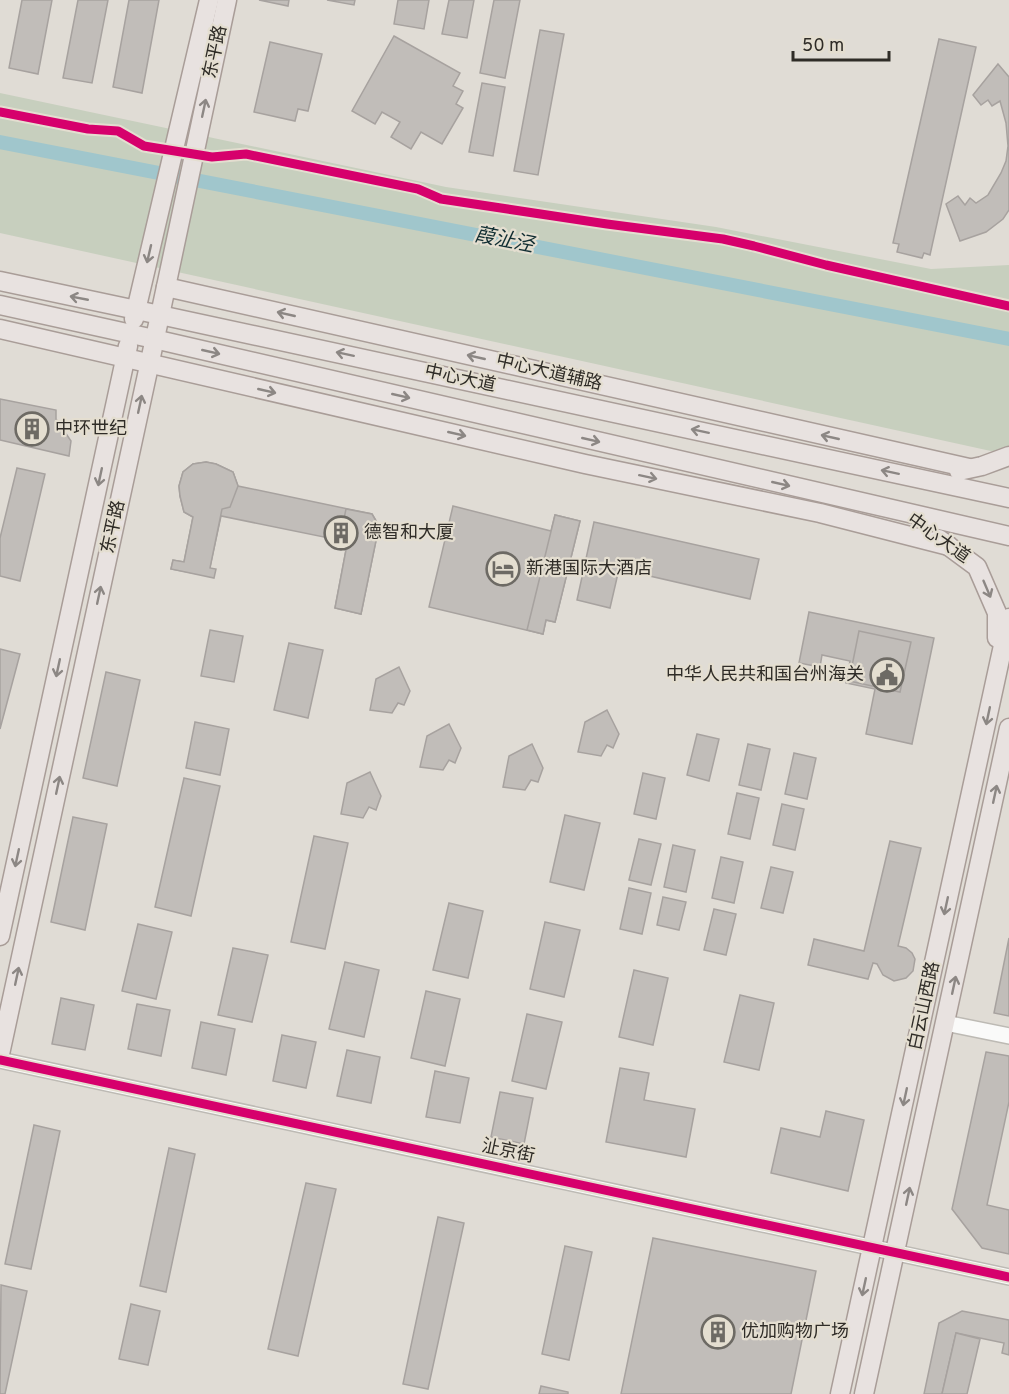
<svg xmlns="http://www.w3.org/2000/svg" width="1009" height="1394" font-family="Overpass,'Noto Sans SC',sans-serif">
<rect width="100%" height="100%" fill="#e0dcd5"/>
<polygon fill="#c7cfbe" points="0,93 446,187 716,227 931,269 1009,265 1009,455 0,233"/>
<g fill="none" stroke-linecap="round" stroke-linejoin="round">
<polyline stroke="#a0c6cc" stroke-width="14" points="0,142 1009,339"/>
</g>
<g fill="#c1bdb9" stroke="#a7a29f" stroke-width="1.5">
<polygon points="22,0 52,0 38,74 9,68"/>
<polygon points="78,0 108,0 92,83 63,78"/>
<polygon points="129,0 159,0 142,93 113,87"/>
<polygon points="259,0 289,0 288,6"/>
<polygon points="327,0 355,0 354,5"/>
<polygon points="398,0 429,0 424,29 394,24"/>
<polygon points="449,0 474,0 467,38 442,34"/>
<polygon points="494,0 520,0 505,78 480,73"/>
<polygon points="540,30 564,34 538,175 514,171"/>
<polygon points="394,36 460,73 453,86 463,91 456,104 463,108 442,144 421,132 411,149 391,137 400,122 382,112 375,124 352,111"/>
<polygon points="939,39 976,47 930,255 924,253 922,258 897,252 899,244 893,243"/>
<polygon points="270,42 322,54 308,111 298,109 295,121 254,112"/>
<polygon points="998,64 1009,77 1009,210 1003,219 986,232 960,241 946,204 958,196 965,205 970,198 976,203 988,195 1001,173 1006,161 1008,146 1006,123 1000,101 992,106 988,100 981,105 973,95"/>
<polygon points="482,83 505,87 493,156 469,152"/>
<polygon points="0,399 56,410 56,419 71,441 69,456 0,440"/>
<polygon points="206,462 216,464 233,472 238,486 372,514 379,526 361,614 335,608 346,550 338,548 339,540 221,516 208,576 171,569 173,560 184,562 193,517 184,512 180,496 179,486 183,472 193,464"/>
<polygon points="206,462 216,464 233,472 238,486 230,507 222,509 210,568 216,569 214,578 171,569 173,560 184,562 193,517 184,512 180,496 179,486 183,472 193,464"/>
<polygon points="17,468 45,474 20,581 0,576 0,538"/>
<polygon points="453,506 551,531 555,515 580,521 555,622 546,620 543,634 429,607"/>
<polygon points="346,509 372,514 379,526 361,614 335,608 346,550 338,548"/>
<polygon points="555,515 580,521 555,622 546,620 543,634 527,630"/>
<polygon points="594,522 759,559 750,599 619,569 610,608 577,600"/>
<polygon points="809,612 934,638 912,744 866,734 875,689 846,683 850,661 822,655 820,667 799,663"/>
<polygon points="210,630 243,636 234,682 201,676"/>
<polygon points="859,631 911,642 900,692 849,681"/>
<polygon points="289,643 323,650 308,718 274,710"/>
<polygon points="0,649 20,654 0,729"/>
<polygon points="399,667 410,691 404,705 398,703 392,713 370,710 376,679"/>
<polygon points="106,672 140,680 117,786 83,778"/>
<polygon points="607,710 619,734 613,748 607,745 601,756 578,752 585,722"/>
<polygon points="195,722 229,729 220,775 186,768"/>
<polygon points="449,724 461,748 455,763 449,760 443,770 420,767 427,736"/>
<polygon points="697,734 719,739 709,781 687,775"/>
<polygon points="532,744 543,768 538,782 531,780 525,790 503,787 509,756"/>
<polygon points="748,744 770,749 761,790 739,785"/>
<polygon points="794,753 816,758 807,799 785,794"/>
<polygon points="370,772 381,796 376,810 369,807 363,818 341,814 347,783"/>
<polygon points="643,773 665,778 656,819 634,814"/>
<polygon points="184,778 220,786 191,916 155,907"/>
<polygon points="737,793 759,798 750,839 728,834"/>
<polygon points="782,804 804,809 795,850 773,845"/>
<polygon points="565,815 600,823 584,890 550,882"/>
<polygon points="73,817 107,824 85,930 51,922"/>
<polygon points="314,836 348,843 325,949 291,942"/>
<polygon points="639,839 661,844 651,885 629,880"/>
<polygon points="890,841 921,848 898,946 906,948 912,953 915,959 913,971 906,978 894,981 883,975 877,964 873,963 868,979 808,965 814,939 864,951"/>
<polygon points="673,845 695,850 686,892 664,887"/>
<polygon points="721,857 743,862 734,903 712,898"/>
<polygon points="771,867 793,872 783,913 761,908"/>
<polygon points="629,888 651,893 642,934 620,929"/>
<polygon points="663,897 686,902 679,930 657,925"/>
<polygon points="449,903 483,911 468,978 433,970"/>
<polygon points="714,909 736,914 726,955 704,950"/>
<polygon points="545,922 580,930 564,997 530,989"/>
<polygon points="138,924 172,932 156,999 122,991"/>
<polygon points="1009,938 1009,1016 994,1013"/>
<polygon points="233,948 268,955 252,1022 218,1015"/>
<polygon points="345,962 379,970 364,1037 329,1029"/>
<polygon points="634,970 668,978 653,1045 619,1037"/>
<polygon points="426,991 460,999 445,1066 411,1058"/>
<polygon points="740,995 774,1003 759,1070 724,1062"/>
<polygon points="61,998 94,1005 85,1050 52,1044"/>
<polygon points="137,1004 170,1010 161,1056 128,1049"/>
<polygon points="527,1014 562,1022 546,1089 512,1081"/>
<polygon points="201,1022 235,1029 226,1075 192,1068"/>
<polygon points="282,1035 316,1042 306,1088 273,1081"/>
<polygon points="347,1050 380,1057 371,1103 337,1096"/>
<polygon points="986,1052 1009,1056 1009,1102 987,1205 1009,1210 1009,1254 982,1248 952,1209"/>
<polygon points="620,1068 649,1073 644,1100 695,1109 686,1157 606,1142"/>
<polygon points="435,1071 469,1078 460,1123 426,1117"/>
<polygon points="500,1092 533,1098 524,1144 491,1137"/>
<polygon points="826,1111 864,1120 848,1191 771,1173 781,1128 820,1137"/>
<polygon points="34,1125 60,1131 31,1269 5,1264"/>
<polygon points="169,1148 195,1154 166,1292 140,1286"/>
<polygon points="306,1183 336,1189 298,1356 268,1349"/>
<polygon points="438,1217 464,1223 428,1389 403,1384"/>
<polygon points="653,1238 816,1271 791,1394 621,1394"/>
<polygon points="565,1246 592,1252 569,1360 542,1354"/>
<polygon points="1,1285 27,1291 5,1394 0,1394"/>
<polygon points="131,1304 160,1311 148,1365 119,1359"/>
<polygon points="962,1311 1009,1320 1009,1355 1002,1353 1004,1343 956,1333 942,1394 924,1394 939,1323"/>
<polygon points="956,1333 980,1339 967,1394 942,1394"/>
<polygon points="541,1386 568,1392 568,1394 539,1394"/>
</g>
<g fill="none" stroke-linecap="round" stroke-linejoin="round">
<g stroke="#bdbab4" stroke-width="18">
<g id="minor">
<polyline points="945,1023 1009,1036"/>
<polyline points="0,1060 1009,1277"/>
</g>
</g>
<g stroke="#a99d98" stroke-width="21">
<g id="major">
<polyline points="0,281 160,315 1009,498"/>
<polyline points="166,287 969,468"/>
<polyline points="0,305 154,339 1009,536"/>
<polyline points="134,319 209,0"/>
<polyline points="0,329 585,464 820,513 949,546"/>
<polyline points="959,471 982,466 1009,456"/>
<polyline points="939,539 977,567 997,613 997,638"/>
<polyline points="0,936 128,346"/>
<polyline points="0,1054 160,315 227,0"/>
<polyline points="840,1394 1009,618"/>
<polyline points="864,1394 1009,728"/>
</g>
</g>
<use href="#minor" stroke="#fafaf9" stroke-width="15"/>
<use href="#major" stroke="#e8e2e0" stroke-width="18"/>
<g stroke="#e4ded0" stroke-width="13">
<g id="cycleway">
<polyline points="0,112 88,129 118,131 144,146 212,157 246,154 418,189 441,199 607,224 723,239 754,246 826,265 1009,306"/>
<polyline points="0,1060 1009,1277"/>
</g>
</g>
<use href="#cycleway" stroke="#d6006c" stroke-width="9"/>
</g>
<defs><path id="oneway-shaft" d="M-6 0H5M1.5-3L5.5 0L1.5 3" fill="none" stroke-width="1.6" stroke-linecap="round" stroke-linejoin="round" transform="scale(1.5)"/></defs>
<g stroke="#8c8784">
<use href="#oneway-shaft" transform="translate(204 108) rotate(-78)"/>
<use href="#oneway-shaft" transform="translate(149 254) rotate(103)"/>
<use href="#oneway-shaft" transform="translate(79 298) rotate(-169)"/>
<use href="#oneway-shaft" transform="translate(286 314) rotate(-167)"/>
<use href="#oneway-shaft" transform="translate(211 352) rotate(13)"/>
<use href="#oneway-shaft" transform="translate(345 354) rotate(-168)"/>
<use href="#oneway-shaft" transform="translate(476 357) rotate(-167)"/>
<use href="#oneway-shaft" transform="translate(267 391) rotate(13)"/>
<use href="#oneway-shaft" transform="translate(401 396) rotate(13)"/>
<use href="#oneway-shaft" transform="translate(140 404) rotate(-78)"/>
<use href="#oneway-shaft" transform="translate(700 431) rotate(-168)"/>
<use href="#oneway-shaft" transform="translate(457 434) rotate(13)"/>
<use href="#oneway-shaft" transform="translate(830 437) rotate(-167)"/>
<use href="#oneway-shaft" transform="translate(591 440) rotate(13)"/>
<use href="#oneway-shaft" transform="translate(890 472) rotate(-168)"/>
<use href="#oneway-shaft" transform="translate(100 477) rotate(102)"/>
<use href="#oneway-shaft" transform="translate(648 477) rotate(12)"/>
<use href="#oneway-shaft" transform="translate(781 484) rotate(13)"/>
<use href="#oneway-shaft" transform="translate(987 589) rotate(67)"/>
<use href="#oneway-shaft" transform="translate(99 595) rotate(-78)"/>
<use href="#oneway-shaft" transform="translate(58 668) rotate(102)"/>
<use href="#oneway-shaft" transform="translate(988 716) rotate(102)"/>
<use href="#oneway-shaft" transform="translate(58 785) rotate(-78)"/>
<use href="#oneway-shaft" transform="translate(995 794) rotate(-78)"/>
<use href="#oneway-shaft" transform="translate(17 858) rotate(102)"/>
<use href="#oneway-shaft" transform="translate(946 906) rotate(102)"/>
<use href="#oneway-shaft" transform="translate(17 976) rotate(-78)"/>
<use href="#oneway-shaft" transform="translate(954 985) rotate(-78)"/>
<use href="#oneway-shaft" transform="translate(905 1097) rotate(102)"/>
<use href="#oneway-shaft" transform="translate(908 1196) rotate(-78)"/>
<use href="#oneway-shaft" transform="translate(864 1287) rotate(102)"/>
</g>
<defs>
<g id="building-ring" transform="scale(1.725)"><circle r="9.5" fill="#e4ded0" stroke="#6d6a64" stroke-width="1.5"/><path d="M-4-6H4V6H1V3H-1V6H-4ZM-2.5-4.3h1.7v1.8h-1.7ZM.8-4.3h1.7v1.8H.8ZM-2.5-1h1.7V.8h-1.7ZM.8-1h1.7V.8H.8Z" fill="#6d6a64"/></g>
<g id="hotel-ring" transform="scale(1.725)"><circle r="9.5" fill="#e4ded0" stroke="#6d6a64" stroke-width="1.5"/><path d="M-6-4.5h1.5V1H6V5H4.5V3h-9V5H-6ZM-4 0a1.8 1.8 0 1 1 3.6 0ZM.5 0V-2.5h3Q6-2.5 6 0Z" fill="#6d6a64"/></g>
<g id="civic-ring" transform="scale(1.725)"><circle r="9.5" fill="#e4ded0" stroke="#6d6a64" stroke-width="1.5"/><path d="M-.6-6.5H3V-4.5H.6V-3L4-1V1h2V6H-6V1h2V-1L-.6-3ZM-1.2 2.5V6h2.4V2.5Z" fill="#6d6a64"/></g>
</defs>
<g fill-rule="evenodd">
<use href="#building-ring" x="32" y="429"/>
<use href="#building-ring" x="341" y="533"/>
<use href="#hotel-ring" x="503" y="569"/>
<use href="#civic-ring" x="887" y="675"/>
<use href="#building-ring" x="718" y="1332"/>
</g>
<g text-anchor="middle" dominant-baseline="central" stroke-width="4.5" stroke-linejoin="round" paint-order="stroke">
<g font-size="18" fill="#2f2c27" stroke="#e4ded0">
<text transform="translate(216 52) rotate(-78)">东平路</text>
<text transform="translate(549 373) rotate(13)">中心大道辅路</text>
<text transform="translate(460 379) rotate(12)">中心大道</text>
<text transform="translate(114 527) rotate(-78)">东平路</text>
<text transform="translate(938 539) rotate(35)">中心大道</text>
<text transform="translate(925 1006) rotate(-78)">白云山西路</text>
<text transform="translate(508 1152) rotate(12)">沚京街</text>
</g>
<g font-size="18" fill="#2f2c27" stroke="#e4ded0" text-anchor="start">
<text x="55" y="429">中环世纪</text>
<text x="364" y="533">德智和大厦</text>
<text x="526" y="569">新港国际大酒店</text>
<text x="864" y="675" text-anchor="end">中华人民共和国台州海关</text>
<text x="741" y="1332">优加购物广场</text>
</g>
<g font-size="20" font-style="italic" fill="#112e33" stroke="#e4ded0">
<text transform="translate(504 241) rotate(11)">葭沚泾</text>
</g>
</g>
<path d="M793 51v9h96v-9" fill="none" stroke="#2f2c27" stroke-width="3"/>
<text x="802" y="51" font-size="18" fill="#2f2c27" stroke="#e4ded0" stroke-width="4.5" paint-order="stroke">50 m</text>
</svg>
